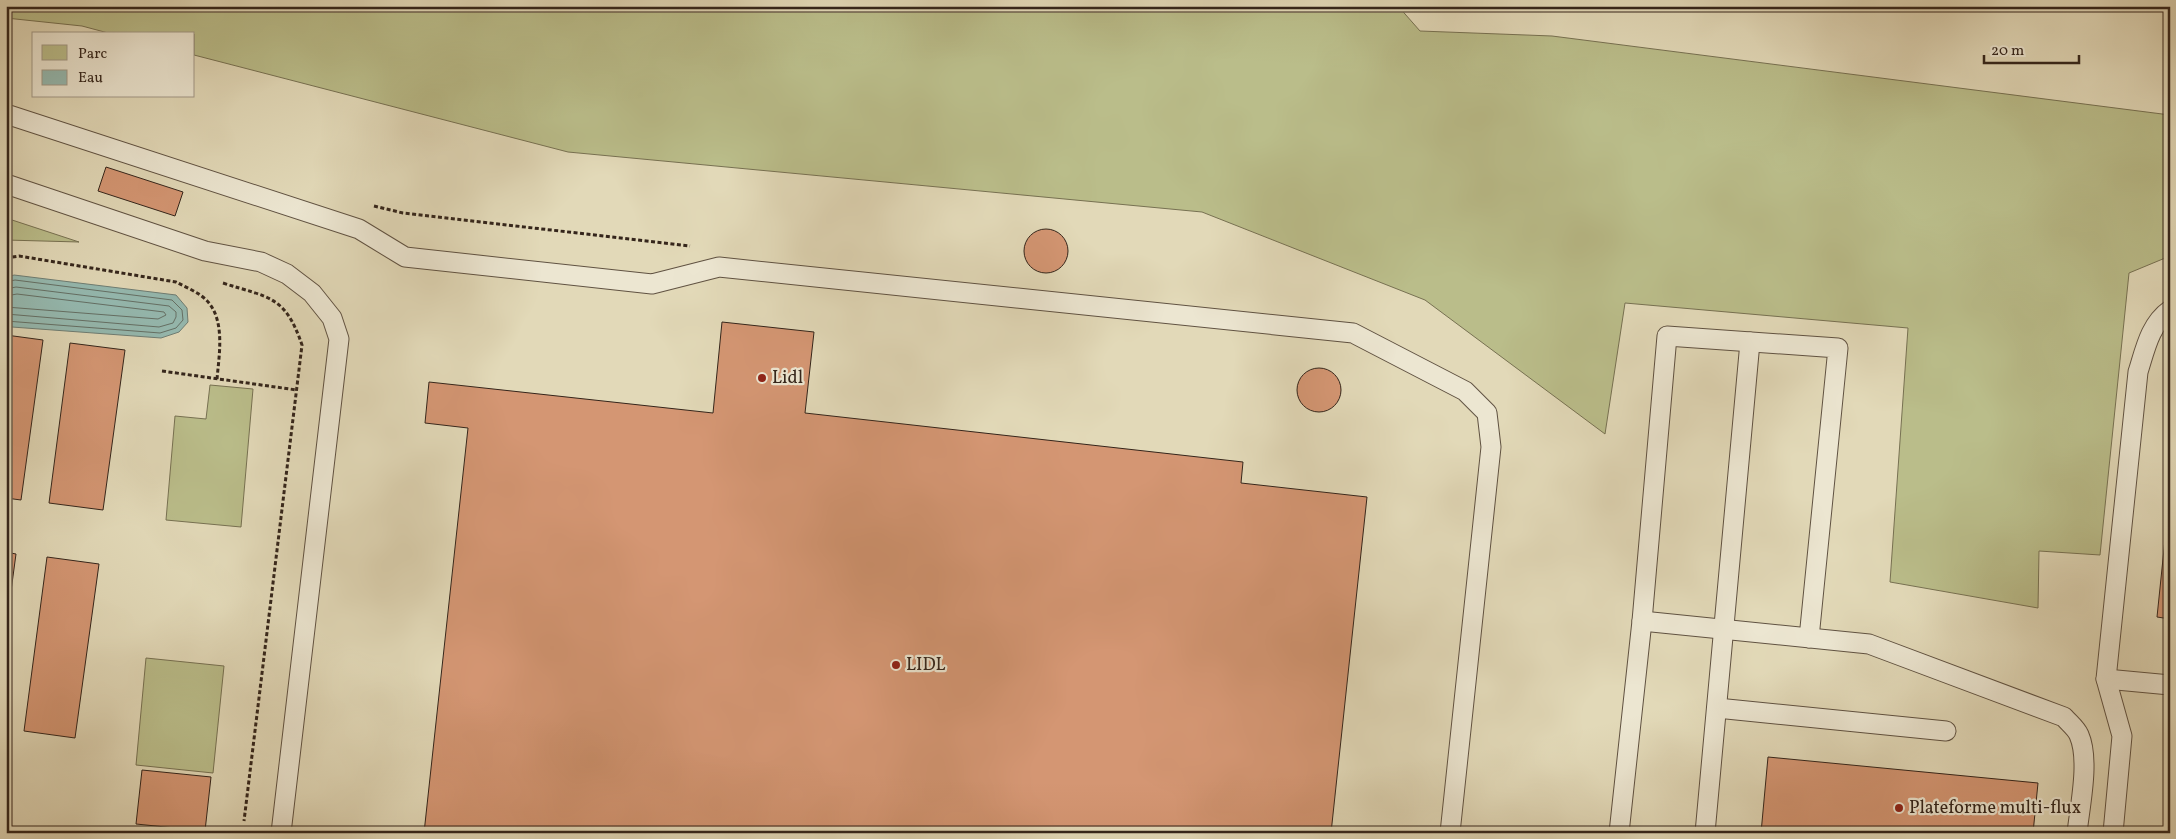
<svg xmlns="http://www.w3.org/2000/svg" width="2176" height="839" font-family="Vollkorn,serif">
<rect width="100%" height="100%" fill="#e2d9b8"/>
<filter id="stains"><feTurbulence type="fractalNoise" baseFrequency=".004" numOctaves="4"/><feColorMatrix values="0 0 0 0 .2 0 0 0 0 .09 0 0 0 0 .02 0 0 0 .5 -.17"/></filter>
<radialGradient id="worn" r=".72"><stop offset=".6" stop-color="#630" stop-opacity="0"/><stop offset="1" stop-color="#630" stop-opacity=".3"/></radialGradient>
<g fill="#babd8a" stroke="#777152">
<polygon points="6,6 1398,6 1420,31 1552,36 2170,115 2170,256 2129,273 2100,555 2039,551 2038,608 1890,582 1908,328 1625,303 1605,434 1425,300 1202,212 568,152 194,55 194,34 112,34 82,26 6,18"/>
<polygon points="6,218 79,242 6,240"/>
<polygon points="210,385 253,389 241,527 166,520 175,416 206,419"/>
<polygon points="146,658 224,666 213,773 136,765"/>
</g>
<polygon fill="#95bab1" stroke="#6e7e75" points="14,275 176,295 187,308 188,322 179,332 161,338 12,327 6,325 6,278"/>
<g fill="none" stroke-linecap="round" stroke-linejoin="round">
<g stroke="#647066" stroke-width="1">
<polyline points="6,282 15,280 172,300 182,310 183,320 176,328 160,333 6,321"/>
<polyline points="6,289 16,287 169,306 176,312 176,317 173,323 159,327 6,314"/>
<polyline points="6,296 17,294 164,312 166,315 158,319 6,307"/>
</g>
</g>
<g fill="#d49673" stroke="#34251b">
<polygon points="106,167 183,192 175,216 98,191"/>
<circle cx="1046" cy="251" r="22"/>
<polygon points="722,322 814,332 805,413 1243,462 1241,483 1367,497 1331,833 424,833 468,428 425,423 429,382 713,413"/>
<polygon points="6,335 43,340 21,500 6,498"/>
<polygon points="70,343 125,350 103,510 49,503"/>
<circle cx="1319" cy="390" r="22"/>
<polygon points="2170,491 2170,619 2157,617"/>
<polygon points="6,552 16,554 6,628"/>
<polygon points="47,557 99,564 75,738 24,731"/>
<polygon points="1768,757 2038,783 2033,833 1761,833"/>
<polygon points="142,770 211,777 205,831 136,824"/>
</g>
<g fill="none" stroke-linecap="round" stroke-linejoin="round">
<g stroke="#605242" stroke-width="21">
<g id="lane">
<polyline points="6,114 359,229 405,257 652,284 719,267 1353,333 1465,391 1487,413 1491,447 1450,833"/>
<polyline points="6,184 205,251 261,262 287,274 312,293 332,318 339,339 281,833"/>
<path d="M1642,621L1869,644L2064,717C2069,723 2076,728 2079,735C2090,760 2080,805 2077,833"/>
<polyline points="2106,679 2170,685"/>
<polyline points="1717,708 1946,731"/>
<polyline points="1619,833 1642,621 1667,336 1838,348 1809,638"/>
<polyline points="1705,833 1750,342"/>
<path d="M2113,833L2122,736L2106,679L2138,372C2145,350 2150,324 2170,310"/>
</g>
</g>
<g stroke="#34251b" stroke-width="3" stroke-dasharray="4 2.5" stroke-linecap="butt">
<polyline points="374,206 403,213 690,246"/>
<path d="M6,258L19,256L176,282C187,288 201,293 209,303C225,323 219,356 217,379"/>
<path d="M223,283C269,298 285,295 302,345L244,821"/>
<polyline points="162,371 297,390"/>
</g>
<use href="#lane" stroke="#ece6d1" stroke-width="19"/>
</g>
<g fill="#8f2418" stroke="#ece6d1" stroke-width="2">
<circle cx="762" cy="378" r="5"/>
<circle cx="896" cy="665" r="5"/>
<circle cx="1899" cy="808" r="5"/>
</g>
<g text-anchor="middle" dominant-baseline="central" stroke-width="4.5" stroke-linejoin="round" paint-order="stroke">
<g font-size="18" fill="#34251b" stroke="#ece6d1" text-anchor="start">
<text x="772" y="378">Lidl</text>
<text x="906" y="665">LIDL</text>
<text x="1909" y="808">Plateforme multi-flux</text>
</g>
</g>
<rect width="2176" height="839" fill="none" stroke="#e2d9b8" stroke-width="25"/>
<rect x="8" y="8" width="2161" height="824" fill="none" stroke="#34251b" stroke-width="2.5"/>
<rect x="12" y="12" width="2151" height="814" fill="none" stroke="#34251b"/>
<rect x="32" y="32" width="162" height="65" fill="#ece6d1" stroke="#a29988"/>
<rect x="42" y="45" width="25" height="15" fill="#babd8a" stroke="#a29988"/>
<text x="78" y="58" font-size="15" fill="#34251b">Parc</text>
<rect x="42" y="70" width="25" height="15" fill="#95bab1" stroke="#a29988"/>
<text x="78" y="82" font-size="15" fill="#34251b">Eau</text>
<path d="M1984 55v8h95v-8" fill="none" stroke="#34251b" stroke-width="2.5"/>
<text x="1991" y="55" font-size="15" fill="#34251b" stroke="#ece6d1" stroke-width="4" paint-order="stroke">20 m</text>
<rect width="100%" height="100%" filter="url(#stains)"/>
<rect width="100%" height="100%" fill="url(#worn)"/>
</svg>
